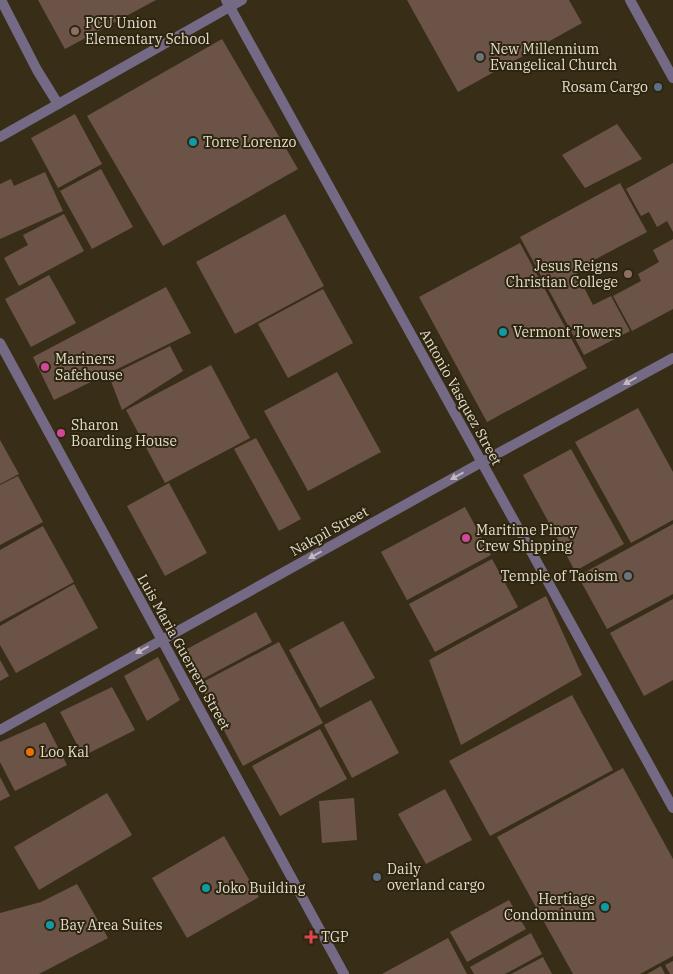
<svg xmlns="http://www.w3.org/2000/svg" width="673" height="974" font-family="'IBM Plex Serif',serif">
<rect width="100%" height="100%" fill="#382e18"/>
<g fill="#6c5348">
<polygon points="38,0 156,0 65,49"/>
<polygon points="407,0 569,0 582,23 458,92"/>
<polygon points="222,39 298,169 163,246 87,116"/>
<polygon points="75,114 102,164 58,188 31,138"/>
<polygon points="617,124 642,159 585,188 562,155"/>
<polygon points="673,163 673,232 667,221 657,227 649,212 641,216 626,189"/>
<polygon points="101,169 133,227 92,249 60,191"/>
<polygon points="45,172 63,211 0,239 0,184 11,179 14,186"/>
<polygon points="620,183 647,232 575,270 593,305 611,296 630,331 584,355 520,237"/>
<polygon points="64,214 84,251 19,286 4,258 28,245 23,235"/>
<polygon points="285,214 324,286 235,334 196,262"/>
<polygon points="673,239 673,309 632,331 613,296 641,281 638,274 659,262 653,250"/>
<polygon points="520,243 587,368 487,422 419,297"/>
<polygon points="49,275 76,323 31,347 5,299"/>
<polygon points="166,287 191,333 54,400 33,357"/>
<polygon points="323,289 353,343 288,378 258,324"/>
<polygon points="170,346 183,371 122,410 109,376"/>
<polygon points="211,365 250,438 165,483 126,410"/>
<polygon points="337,372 381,452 308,491 264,411"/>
<polygon points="638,408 673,472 673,520 631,543 575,442"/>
<polygon points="256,438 301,519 279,531 234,449"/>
<polygon points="0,440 19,474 0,484"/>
<polygon points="571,449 624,544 575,571 523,475"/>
<polygon points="18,476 43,522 0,545 0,485"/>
<polygon points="169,483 207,553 165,576 127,506"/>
<polygon points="465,507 491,555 407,600 381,552"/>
<polygon points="673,524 673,594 607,629 578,576"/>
<polygon points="43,526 74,582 0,622 0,550"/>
<polygon points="492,559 518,607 435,652 409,604"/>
<polygon points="74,584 98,628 16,673 0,645 0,626"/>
<polygon points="546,596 582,675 461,745 429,660"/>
<polygon points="673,599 673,680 644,696 610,633"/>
<polygon points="256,612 272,642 201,680 185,650"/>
<polygon points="343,621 375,678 320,708 289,650"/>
<polygon points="279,642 323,723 243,766 199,684"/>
<polygon points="158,657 180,700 147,721 124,676"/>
<polygon points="0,660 9,676 0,681"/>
<polygon points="112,687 135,730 83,756 60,712"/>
<polygon points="572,695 613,770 490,836 449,761"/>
<polygon points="371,700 399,753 352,778 324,725"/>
<polygon points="45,722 67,765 15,791 0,762 0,742"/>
<polygon points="320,729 347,779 280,816 252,766"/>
<polygon points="623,768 673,859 673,956 640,974 573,974 497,837"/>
<polygon points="0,777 10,796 0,801"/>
<polygon points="445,789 472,840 426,864 398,814"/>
<polygon points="107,793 132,835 39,890 14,847"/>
<polygon points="354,798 357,840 322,843 319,801"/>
<polygon points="224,836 259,897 187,938 152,878"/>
<polygon points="77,884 108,938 39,974 0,974 0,913 41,902"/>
<polygon points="509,900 526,929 467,962 450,932"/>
<polygon points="531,933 542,954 505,974 474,974 470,967"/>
<polygon points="448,938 467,974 382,974"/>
<polygon points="543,957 552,974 511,974"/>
<polygon points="673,961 673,974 670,974 665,965"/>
<polygon points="661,966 665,974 647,974"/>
</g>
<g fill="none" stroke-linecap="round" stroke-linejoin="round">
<polyline stroke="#756a86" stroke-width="10" points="1,0 37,70 58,104"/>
<g stroke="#756a86" stroke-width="10">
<polyline points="226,0 673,808"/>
<polyline points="630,0 673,78"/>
<polyline points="0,137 242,0"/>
<polyline points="0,343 344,974"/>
</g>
<polyline stroke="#756a86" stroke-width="10" points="0,730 482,462 673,358"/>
</g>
<defs><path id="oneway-solid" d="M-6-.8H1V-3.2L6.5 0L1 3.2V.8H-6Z" transform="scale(1.25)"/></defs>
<g fill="#c2baba">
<use href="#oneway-solid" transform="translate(630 381) rotate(151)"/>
<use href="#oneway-solid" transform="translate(457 476) rotate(151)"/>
<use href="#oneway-solid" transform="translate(315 555) rotate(151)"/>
<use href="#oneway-solid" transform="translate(142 650) rotate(151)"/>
</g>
<g fill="#8d6e63" stroke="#2e250e" stroke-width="2">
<circle cx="75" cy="31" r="5"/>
<circle cx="628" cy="274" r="5"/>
</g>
<g fill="#6b7280" stroke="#2e250e" stroke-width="2">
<circle cx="480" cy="57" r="5"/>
<circle cx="628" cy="576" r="5"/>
</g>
<g fill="#5c6f8a" stroke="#2e250e" stroke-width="2">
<circle cx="658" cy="87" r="5"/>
<circle cx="377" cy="877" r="5"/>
</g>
<g fill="#0f9aa8" stroke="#2e250e" stroke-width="2">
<circle cx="193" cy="142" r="5"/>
<circle cx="503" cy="332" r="5"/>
<circle cx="206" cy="888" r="5"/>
<circle cx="605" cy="907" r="5"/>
<circle cx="50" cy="925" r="5"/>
</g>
<g fill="#d1479c" stroke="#2e250e" stroke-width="2">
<circle cx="45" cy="367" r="5"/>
<circle cx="61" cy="433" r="5"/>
<circle cx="466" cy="538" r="5"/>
</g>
<circle fill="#e8710a" stroke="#2e250e" stroke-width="2" cx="30" cy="752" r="5"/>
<path fill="#e0444e" stroke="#2e250e" stroke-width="2" d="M308.5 929.5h5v5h5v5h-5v5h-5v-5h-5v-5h5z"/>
<g text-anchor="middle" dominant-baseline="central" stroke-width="4" stroke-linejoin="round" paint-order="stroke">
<g font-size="14" fill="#e3ddd0" stroke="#2e250e" text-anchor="start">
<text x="85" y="23">PCU Union<tspan x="85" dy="16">Elementary School</tspan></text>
<text x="490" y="49">New Millennium<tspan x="490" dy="16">Evangelical Church</tspan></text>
<text x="648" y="87" text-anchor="end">Rosam Cargo</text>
<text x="203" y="142">Torre Lorenzo</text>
<text x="618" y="266" text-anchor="end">Jesus Reigns<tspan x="618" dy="16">Christian College</tspan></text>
<text x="513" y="332">Vermont Towers</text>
<text x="55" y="359">Mariners<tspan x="55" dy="16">Safehouse</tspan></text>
<text x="71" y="425">Sharon<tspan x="71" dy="16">Boarding House</tspan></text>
<text x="476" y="530">Maritime Pinoy<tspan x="476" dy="16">Crew Shipping</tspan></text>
<text x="618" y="576" text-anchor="end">Temple of Taoism</text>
<text x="40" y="752">Loo Kal</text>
<text x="387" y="869">Daily<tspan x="387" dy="16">overland cargo</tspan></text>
<text x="216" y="888">Joko Building</text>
<text x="595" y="899" text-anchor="end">Hertiage<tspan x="595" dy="16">Condominum</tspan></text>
<text x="60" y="925">Bay Area Suites</text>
<text x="321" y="937">TGP</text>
</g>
<g font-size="14" fill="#e3ddd0" stroke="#2e250e">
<text transform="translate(461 397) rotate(61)">Antonio Vasquez Street</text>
<text transform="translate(329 531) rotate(-29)">Nakpil Street</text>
<text transform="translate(184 652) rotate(61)">Luis Maria Guerrero Street</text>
</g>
</g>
</svg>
